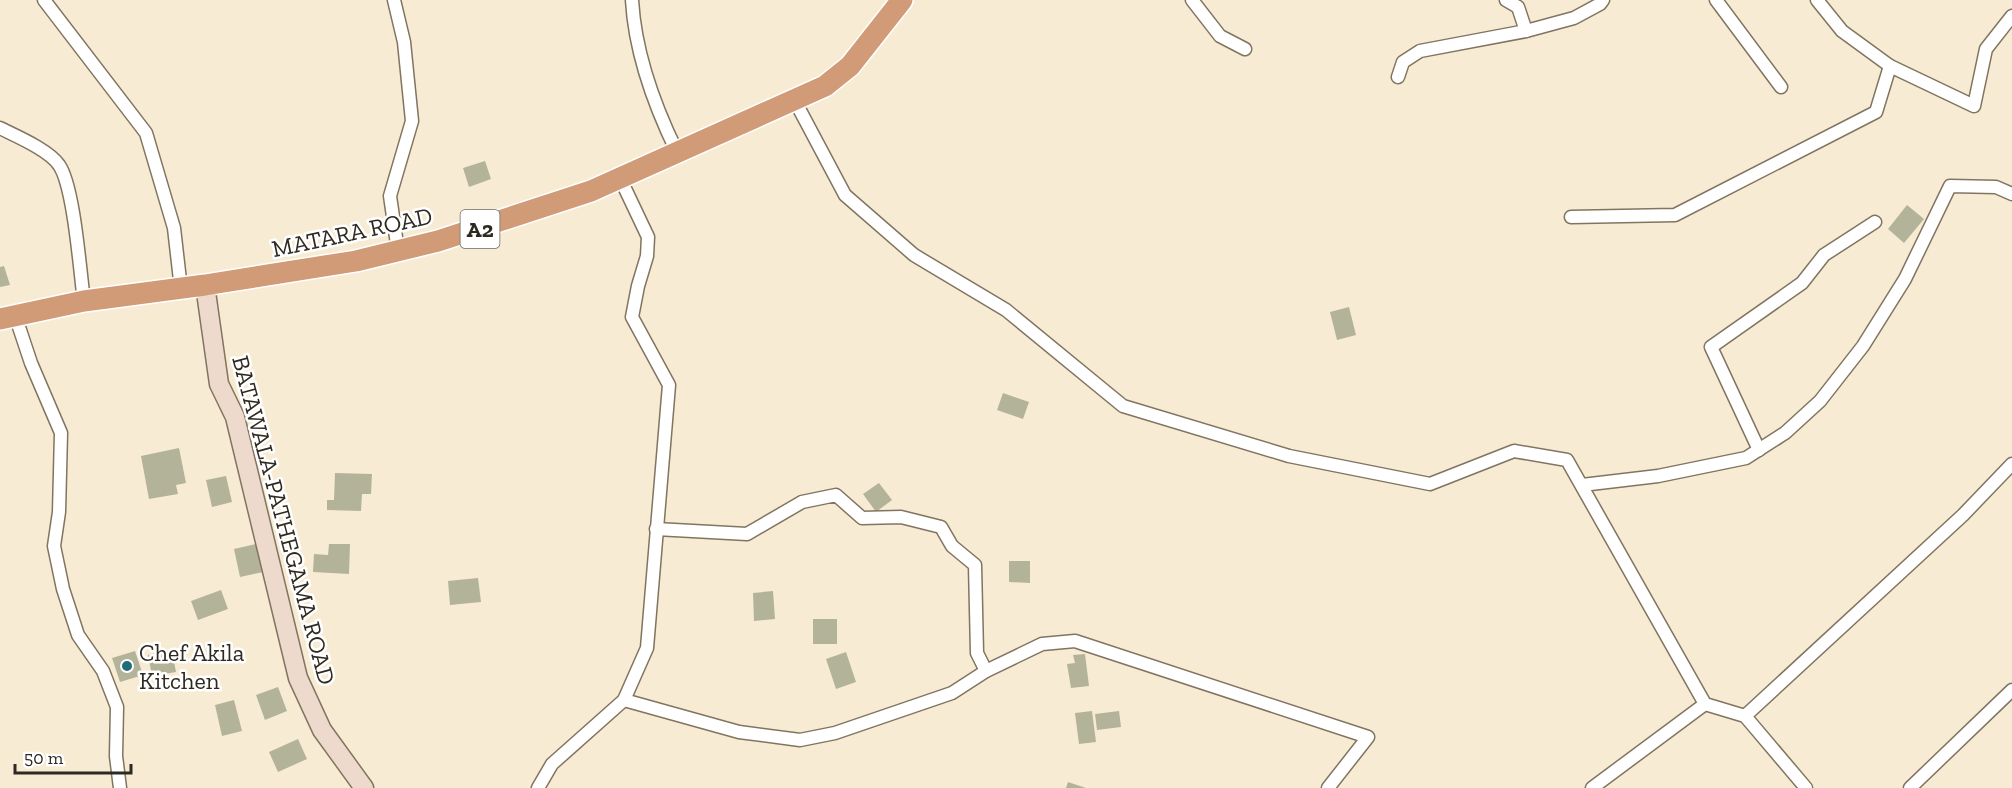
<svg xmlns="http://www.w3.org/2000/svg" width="2012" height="788" font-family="'Zilla Slab',serif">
<rect width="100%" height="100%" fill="#f8ebd4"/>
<g fill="#b3b39a">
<polygon points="485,161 491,179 469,187 463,168"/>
<polygon points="1907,205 1924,219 1904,243 1888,229"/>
<polygon points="4,266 10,285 0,287 0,267"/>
<polygon points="1349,307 1356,335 1337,340 1330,312"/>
<polygon points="1003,393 1029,402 1023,419 997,410"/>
<polygon points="179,448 186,483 176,485 178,494 149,499 141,456"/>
<polygon points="335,473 372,474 371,494 362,494 361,511 327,510 327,500 334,500"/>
<polygon points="226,476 232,502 212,507 206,480"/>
<polygon points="879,483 892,500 876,512 863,494"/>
<polygon points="256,544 263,572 240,577 234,549"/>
<polygon points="329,544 350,544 349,574 313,572 314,554 328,555"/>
<polygon points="1009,561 1030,561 1030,583 1009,582"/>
<polygon points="478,578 481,602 450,605 448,581"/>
<polygon points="221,590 228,609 198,620 191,601"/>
<polygon points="773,591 775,619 754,621 753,593"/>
<rect x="813" y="619" width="24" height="25"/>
<polygon points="172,650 176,672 152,676 148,655"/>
<polygon points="135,651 143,675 120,682 112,658"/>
<polygon points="846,652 856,682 836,689 826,659"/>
<polygon points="1085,654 1089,686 1071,688 1067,664 1075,663 1073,655"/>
<polygon points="278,687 287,711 265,720 256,695"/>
<polygon points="234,700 242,731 222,736 215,705"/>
<polygon points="1092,711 1096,742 1079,744 1075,713"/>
<polygon points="1119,711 1121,727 1097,730 1095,714"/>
<polygon points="298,739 307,759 278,772 269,752"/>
<polygon points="1068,782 1086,788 1066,788"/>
</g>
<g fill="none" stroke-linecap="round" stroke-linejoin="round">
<g stroke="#817460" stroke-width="15">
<g id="minor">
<polyline points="44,0 146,133 174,228 181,289"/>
<polyline points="394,0 404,42 412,121 390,196 398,251"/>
<path d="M632,0C635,53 654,105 677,152"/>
<polyline points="1192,0 1220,36 1245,49"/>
<polyline points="1506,0 1518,7 1526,31"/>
<polyline points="1716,0 1781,87"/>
<polyline points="1817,0 1842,31 1890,66"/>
<polyline points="1398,77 1403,62 1420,51 1526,31 1574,18 1600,4 1603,0"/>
<polyline points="795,101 845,195 914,255 1006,310 1123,406 1289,456 1430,484 1514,451 1567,460 1705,704 1745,716 1806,788"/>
<path d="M0,128C16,136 49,150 59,165C74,186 80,272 84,301"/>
<polyline points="1571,217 1675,215 1876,112 1890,66 1974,106 1986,49 2012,16"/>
<polyline points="15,315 31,363 61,433 59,512 54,546 63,589 78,635 103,671 117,707 116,756 120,788"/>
<polyline points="1759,450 1711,347 1802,283 1824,255 1875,222"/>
<polyline points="1582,485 1658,476 1746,458 1785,433 1820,401 1863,346 1905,279 1950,186 1996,187 2012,194"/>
<polyline points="656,529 747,534 802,502 836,495 862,518 901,517 941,527 952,546 975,565 977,653 986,671"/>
<polyline points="624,700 739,732 800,740 835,733 952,693 986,671 1042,644 1075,641 1368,737 1328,788"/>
<polyline points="1745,716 1963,515 2012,464"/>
<polyline points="538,788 552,764 624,700 647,648 669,385 632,317 638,286 647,256 648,237 620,178"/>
<polyline points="1592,788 1705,704"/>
<polyline points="1910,788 2012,690"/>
</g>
</g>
<g stroke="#817460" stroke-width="21">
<polyline id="secondary" points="205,285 219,384 235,417 298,678 322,730 364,788"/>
</g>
<g stroke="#fff" stroke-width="24">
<polyline id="trunk" points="0,319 84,301 205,285 356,261 438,241 591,191 825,86 850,66 902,0"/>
</g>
<use href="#minor" stroke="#fff" stroke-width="12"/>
<use href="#secondary" stroke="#eddacc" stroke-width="18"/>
<use href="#trunk" stroke="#d09b76" stroke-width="21"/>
</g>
<circle fill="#226c76" stroke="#fff" stroke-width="2" cx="127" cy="666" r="6"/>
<g text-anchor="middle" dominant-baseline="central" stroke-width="5" stroke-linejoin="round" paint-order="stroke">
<rect fill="#fff" stroke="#6d6a64" stroke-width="1.5" x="460.5" y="210" width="39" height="38" rx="4.5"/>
<g font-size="22" font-weight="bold" fill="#2f2a21">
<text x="480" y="229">A2</text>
</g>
<g font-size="24" fill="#2f2a21" stroke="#fff">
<text transform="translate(352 232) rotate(-12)">MATARA ROAD</text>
<text transform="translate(284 520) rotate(75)">BATAWALA-PATHEGAMA ROAD</text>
</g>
<g font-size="24" fill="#2f2a21" stroke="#fff" text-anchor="start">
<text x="139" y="652">Chef Akila<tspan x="139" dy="28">Kitchen</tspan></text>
</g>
</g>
<path d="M15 764v9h116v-9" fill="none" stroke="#2f2a21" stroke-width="3"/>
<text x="24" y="764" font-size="18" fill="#2f2a21" stroke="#ffffff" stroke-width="4.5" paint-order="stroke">50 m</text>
</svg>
